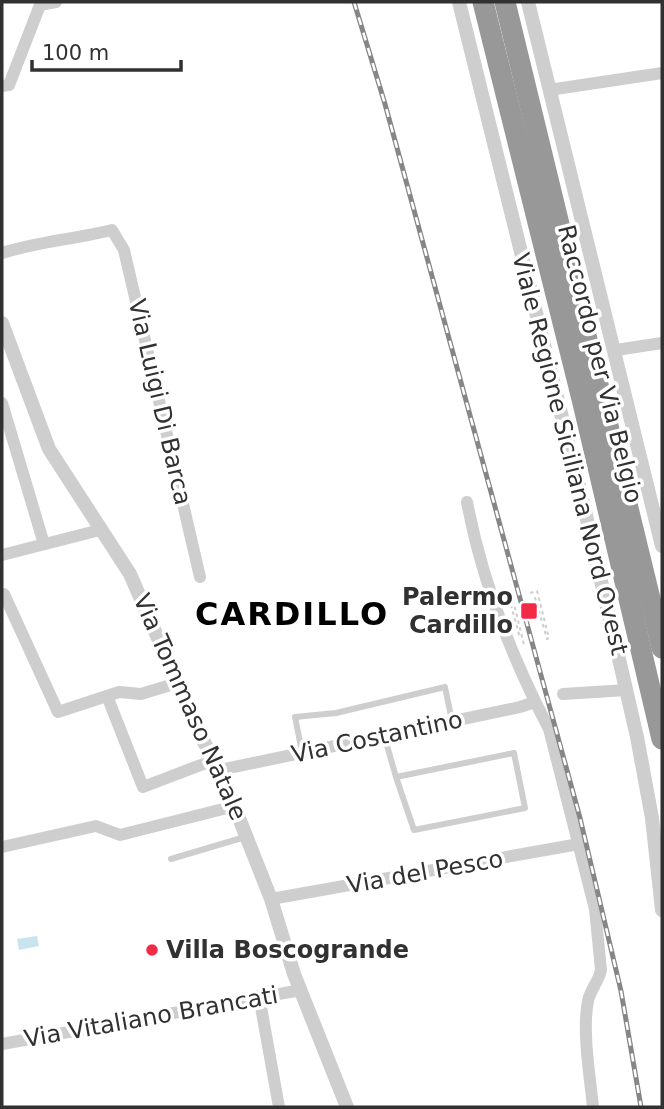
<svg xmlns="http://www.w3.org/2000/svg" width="664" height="1109" font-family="'DejaVu Sans',sans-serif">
<rect width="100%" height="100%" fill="#fff"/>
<polygon fill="#cae4ef" points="37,936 39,946 19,950 17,939"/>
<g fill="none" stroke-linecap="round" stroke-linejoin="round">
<g stroke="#cecece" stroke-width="2" stroke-dasharray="3.5 3.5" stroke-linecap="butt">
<polyline points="530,593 537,591 549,638 547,639 534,594"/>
<polyline points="509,598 520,638"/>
<polyline points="509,598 516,597"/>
<polyline points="513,600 524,645"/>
</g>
<g stroke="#cecece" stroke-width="6">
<polyline points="384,735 396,777 514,753 525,808 414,830 396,777"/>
<polyline points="302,752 295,717 336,713 445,687 452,721"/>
<polyline points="171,859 245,837"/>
</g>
<g stroke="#cecece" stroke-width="12">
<polyline points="2,86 9,85 40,5 56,2"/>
<polyline points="549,90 662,73"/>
<path d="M2,253C37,242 75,239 112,230L124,250L200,577"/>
<polyline points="616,350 662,343"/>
<polyline points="2,403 44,544"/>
<path d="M467,502C482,581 512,658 549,729L595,909L601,970C599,981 590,990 588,1001C582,1030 590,1077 593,1107"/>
<polyline points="2,555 100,530"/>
<polyline points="4,594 58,712 119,692 141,694 177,683"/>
<polyline points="563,694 627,690"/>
<polyline points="107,696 143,787 214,760"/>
<polyline points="220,770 520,707 535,702"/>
<polyline points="2,847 96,826 120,835 235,806"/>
<polyline points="271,899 579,844"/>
<polyline points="259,996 279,1107"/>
<polyline points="2,1044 301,990"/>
</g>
<g stroke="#cecece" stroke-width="14">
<polyline points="459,2 581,494 637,737 652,818 662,910"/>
<polyline points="528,2 662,546"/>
<polyline points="2,323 49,449 130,574 201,737 220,770 271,899 294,974 347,1107"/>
</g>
<g stroke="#989898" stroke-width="21">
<polyline points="483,2 582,399 662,739"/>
<polyline points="505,2 662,648"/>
</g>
<g stroke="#868686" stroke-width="5">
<polyline id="rail" points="354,2 385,104 580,818 621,991 641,1107"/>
</g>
<use href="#rail" stroke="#fff" stroke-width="2.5" stroke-dasharray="8" stroke-linecap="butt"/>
</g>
<g fill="#f22a47" stroke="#fff" stroke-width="2.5">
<rect x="520" y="602" width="18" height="18" rx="3.5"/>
<circle cx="152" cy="950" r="7"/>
</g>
<g text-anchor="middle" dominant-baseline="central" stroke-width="7" stroke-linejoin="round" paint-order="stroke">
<g font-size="24" fill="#313131" stroke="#fff">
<text transform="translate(600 364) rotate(76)">Raccordo per Via Belgio</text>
<text transform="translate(160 402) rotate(77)">Via Luigi Di Barca</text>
<text transform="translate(570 454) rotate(76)">Viale Regione Siciliana Nord Ovest</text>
<text transform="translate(190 707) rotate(66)">Via Tommaso Natale</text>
<text transform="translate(377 737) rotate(-12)">Via Costantino</text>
<text transform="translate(425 872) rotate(-10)">Via del Pesco</text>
<text transform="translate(151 1017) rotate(-10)">Via Vitaliano Brancati</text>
</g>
<g font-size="24" font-weight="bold" fill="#313131" stroke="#fff" text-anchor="end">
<text x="513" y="597">Palermo<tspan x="513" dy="28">Cardillo</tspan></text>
<text x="166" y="950" text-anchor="start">Villa Boscogrande</text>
</g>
<g font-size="32" font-weight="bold" letter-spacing="2" fill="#000" stroke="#fff">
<text x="292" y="614">CARDILLO</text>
</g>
</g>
<rect width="664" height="1109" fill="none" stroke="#313131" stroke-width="7"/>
<path d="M32 60v10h149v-10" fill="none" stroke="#313131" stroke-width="3.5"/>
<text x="42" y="60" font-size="21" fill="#313131" stroke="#ffffff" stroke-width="5" paint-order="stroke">100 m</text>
</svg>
